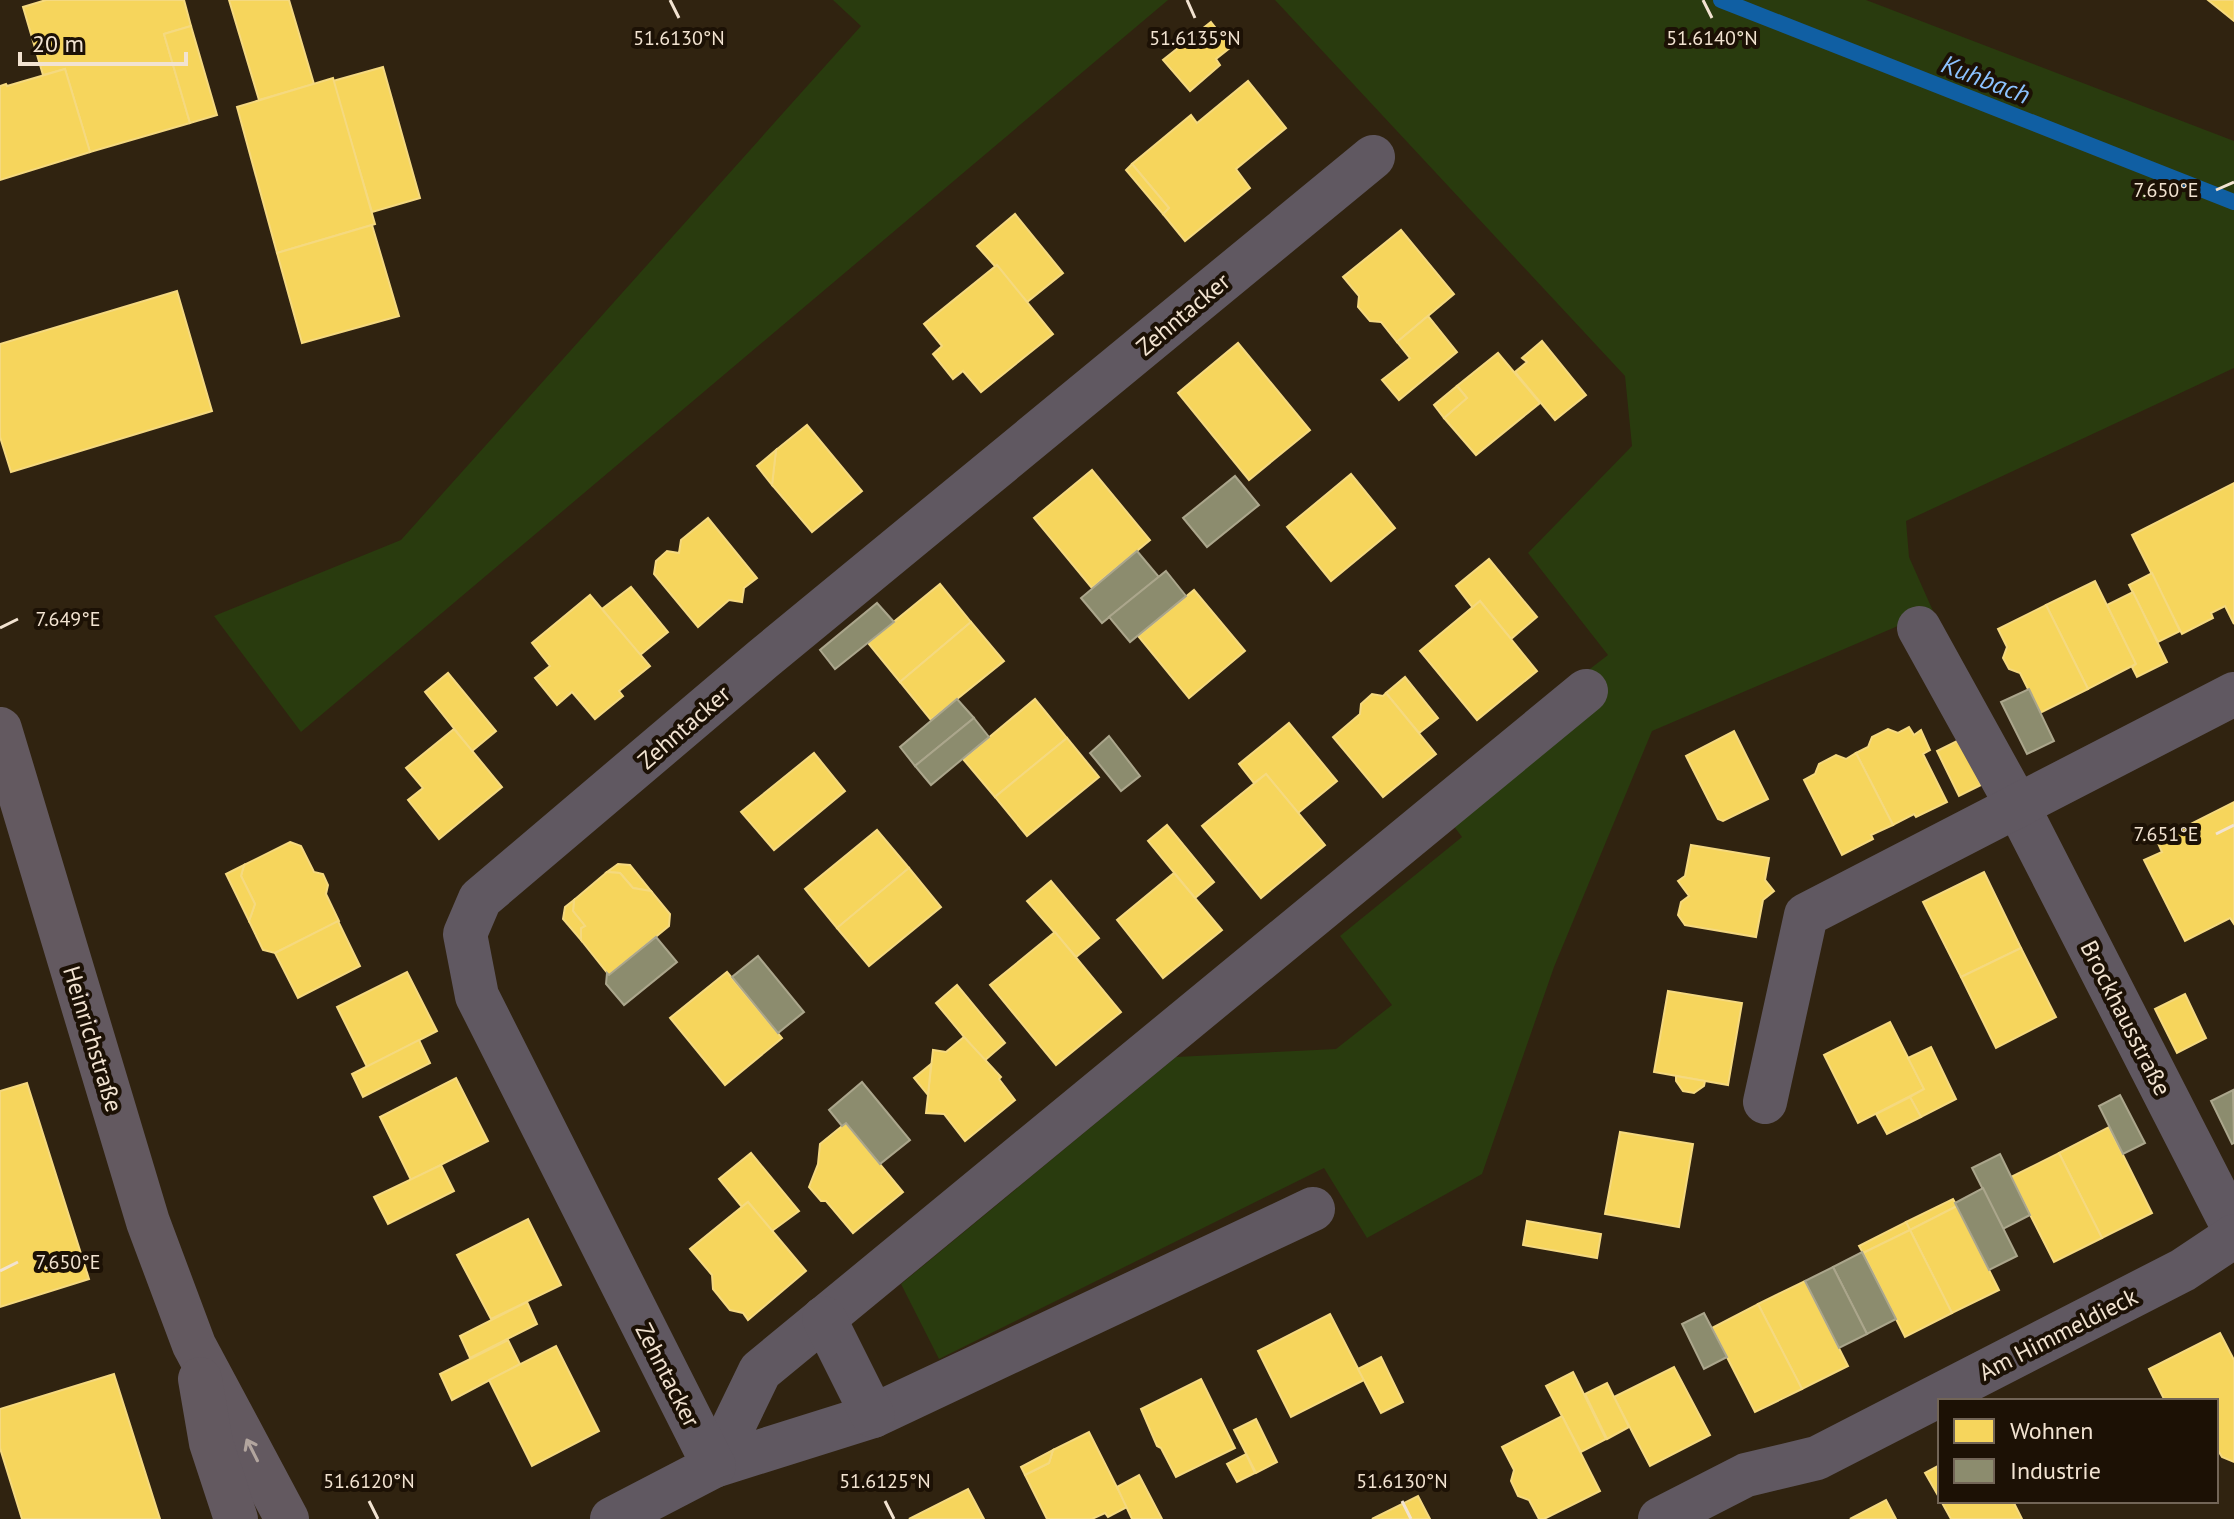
<svg xmlns="http://www.w3.org/2000/svg" width="2234" height="1519" font-family="'PT Sans',sans-serif">
<rect width="100%" height="100%" fill="#302310"/>
<g fill="#293b0e">
<polygon points="833,0 1168,0 301,732 214,616 401,540 861,26"/>
<polygon points="1275,0 1866,0 2234,141 2234,368 1906,521 1909,557 1933,611 1652,731 1554,967 1482,1174 1367,1238 1324,1168 939,1359 901,1284 1176,1057 1336,1049 1392,1005 1340,936 1462,837 1429,793 1608,655 1528,553 1632,446 1625,376"/>
</g>
<g fill="#f6d55c" stroke="#f5d97f" stroke-width="2">
<polygon points="46,0 184,0 191,26 164,34 190,123 90,152 65,69 43,75 23,7"/>
<polygon points="229,0 289,0 314,84 259,100"/>
<polygon points="2208,0 2234,0 2234,21"/>
<polygon points="1211,22 1231,47 1216,59 1220,65 1190,91 1163,60"/>
<polygon points="191,26 217,115 190,123 164,34"/>
<polygon points="383,67 420,198 372,212 333,81"/>
<polygon points="65,69 90,152 0,180 0,86 6,84 7,86"/>
<polygon points="333,78 375,224 277,253 237,107"/>
<polygon points="1248,81 1286,128 1236,169 1250,188 1185,241 1163,214 1169,208 1132,164 1191,115 1197,123"/>
<polygon points="1132,164 1169,208 1163,214 1126,170"/>
<polygon points="1015,214 1063,273 1027,302 977,246"/>
<polygon points="372,225 399,316 302,343 277,253"/>
<polygon points="1401,230 1454,294 1397,342 1381,322 1370,321 1358,307 1359,296 1343,277"/>
<polygon points="997,265 1053,334 981,392 963,371 953,379 933,354 942,346 924,324"/>
<polygon points="177,291 212,411 11,472 0,437 0,344"/>
<polygon points="1428,316 1457,352 1399,400 1382,380 1410,358 1397,342"/>
<polygon points="1542,341 1586,395 1555,420 1515,372 1527,362 1522,358"/>
<polygon points="1238,343 1310,430 1249,480 1178,393"/>
<polygon points="1498,353 1540,403 1476,455 1444,418 1467,398 1457,386"/>
<polygon points="1457,386 1467,398 1444,418 1434,405"/>
<polygon points="807,425 862,491 812,532 772,485 776,450"/>
<polygon points="776,450 772,485 757,466"/>
<polygon points="1092,470 1150,540 1092,588 1034,518"/>
<polygon points="1351,474 1395,528 1331,581 1287,527"/>
<polygon points="2234,483 2234,624 2225,606 2211,613 2213,618 2182,634 2132,535"/>
<polygon points="708,518 757,578 744,588 742,602 729,600 698,627 654,574 656,561 667,551 679,553 681,540"/>
<polygon points="1489,559 1537,617 1511,639 1480,601 1473,608 1456,586"/>
<polygon points="2152,573 2180,631 2158,642 2129,585"/>
<polygon points="2095,581 2136,664 2088,689 2046,605"/>
<polygon points="940,584 971,622 900,682 868,643"/>
<polygon points="631,587 668,632 640,655 602,609"/>
<polygon points="1194,590 1245,651 1189,698 1138,636"/>
<polygon points="2133,592 2167,662 2137,677 2132,667 2136,664 2107,605"/>
<polygon points="590,595 650,666 619,691 623,696 595,719 572,692 557,705 535,678 550,666 532,643"/>
<polygon points="1480,601 1537,671 1477,720 1420,651"/>
<polygon points="2046,605 2088,689 2040,713 2020,673 2009,669 2003,658 2007,647 1998,629"/>
<polygon points="971,622 1004,661 931,720 900,682"/>
<polygon points="448,673 496,731 472,751 425,692"/>
<polygon points="1405,677 1438,718 1419,733 1386,693"/>
<polygon points="1386,693 1436,754 1383,797 1333,737 1360,714 1361,704 1372,694 1383,696"/>
<polygon points="1035,699 1067,738 995,797 963,759"/>
<polygon points="1289,723 1337,781 1298,813 1266,774 1254,783 1239,764"/>
<polygon points="1909,727 1914,735 1921,730 1930,750 1923,754 1947,802 1916,817 1914,814 1893,825 1856,753 1868,747 1872,737 1888,729 1898,733"/>
<polygon points="454,729 502,787 439,839 408,800 423,788 406,768"/>
<polygon points="1734,731 1768,799 1723,821 1718,819 1686,756"/>
<polygon points="1067,738 1099,777 1027,836 995,797"/>
<polygon points="1959,740 1981,785 1959,796 1937,751"/>
<polygon points="814,753 845,791 774,850 741,812"/>
<polygon points="1856,753 1893,825 1871,835 1873,839 1842,855 1804,780 1815,774 1819,764 1836,755 1846,759"/>
<polygon points="1266,774 1325,845 1261,898 1202,826"/>
<polygon points="2234,802 2234,924 2230,918 2185,941 2144,860 2162,852 2157,841"/>
<polygon points="1167,825 1214,882 1195,898 1148,841"/>
<polygon points="877,830 909,868 837,928 805,889"/>
<polygon points="290,842 301,846 314,872 323,874 328,885 326,894 339,921 275,953 263,950 249,921 255,904 241,876 244,865"/>
<polygon points="1691,845 1769,858 1765,880 1774,891 1763,900 1756,937 1685,925 1678,915 1681,902 1689,896 1678,881 1685,876"/>
<polygon points="618,864 630,865 651,891 633,888 620,873 607,872"/>
<polygon points="244,865 241,876 255,904 249,921 226,874"/>
<polygon points="909,868 941,907 869,966 837,928"/>
<polygon points="607,872 620,873 633,888 651,891 670,914 669,926 609,975 581,940 581,928 585,926 573,911 574,900"/>
<polygon points="1984,872 2021,948 1961,977 1923,902"/>
<polygon points="1174,873 1222,930 1163,978 1117,920"/>
<polygon points="1051,881 1099,938 1076,957 1027,901"/>
<polygon points="574,900 573,911 585,926 581,928 581,940 563,919 565,907"/>
<polygon points="338,921 360,966 298,998 275,953"/>
<polygon points="1055,932 1121,1012 1056,1065 990,985"/>
<polygon points="2021,948 2056,1017 1996,1048 1961,977"/>
<polygon points="407,972 437,1031 367,1067 337,1007"/>
<polygon points="727,972 782,1038 725,1085 670,1018"/>
<polygon points="957,985 1005,1043 984,1061 936,1003"/>
<polygon points="1668,991 1742,1003 1728,1085 1654,1072"/>
<polygon points="2185,994 2206,1038 2177,1053 2155,1009"/>
<polygon points="1890,1022 1924,1089 1858,1123 1824,1055"/>
<polygon points="964,1037 1001,1077 999,1079 1015,1100 965,1141 944,1114 926,1113 933,1050 946,1052"/>
<polygon points="419,1040 430,1063 363,1097 352,1074"/>
<polygon points="1931,1047 1956,1099 1921,1117 1910,1097 1924,1089 1908,1058"/>
<polygon points="931,1064 928,1095 914,1078"/>
<polygon points="1676,1076 1705,1081 1704,1086 1694,1093 1683,1091 1676,1081"/>
<polygon points="456,1078 488,1141 411,1180 380,1117"/>
<polygon points="27,1083 89,1279 0,1307 0,1091"/>
<polygon points="1910,1097 1921,1117 1887,1134 1876,1114"/>
<polygon points="846,1123 903,1192 853,1233 826,1201 821,1201 809,1187 818,1164 820,1144"/>
<polygon points="2109,1127 2152,1213 2102,1238 2059,1153"/>
<polygon points="1620,1132 1693,1144 1679,1227 1605,1214"/>
<polygon points="751,1153 799,1211 772,1231 748,1202 742,1207 719,1179"/>
<polygon points="2059,1153 2102,1238 2054,1262 2011,1177"/>
<polygon points="441,1165 454,1191 388,1224 374,1197"/>
<polygon points="1953,1199 1957,1206 1910,1230 1906,1222"/>
<polygon points="748,1202 806,1271 748,1320 743,1313 730,1310 713,1289 712,1275 690,1249"/>
<polygon points="1957,1206 1999,1290 1952,1313 1910,1230"/>
<polygon points="528,1219 561,1285 491,1319 457,1255"/>
<polygon points="1527,1221 1601,1234 1597,1258 1523,1245"/>
<polygon points="1906,1222 1910,1230 1863,1253 1859,1246"/>
<polygon points="1910,1230 1952,1313 1905,1337 1863,1253"/>
<polygon points="1805,1281 1848,1366 1802,1389 1758,1304"/>
<polygon points="527,1302 537,1324 470,1358 460,1336"/>
<polygon points="1758,1304 1802,1389 1755,1412 1712,1328"/>
<polygon points="1330,1314 1364,1380 1291,1417 1258,1351"/>
<polygon points="2220,1333 2234,1360 2234,1462 2222,1457 2219,1452 2216,1454 2216,1401 2165,1401 2149,1369"/>
<polygon points="508,1340 520,1364 452,1400 440,1374"/>
<polygon points="556,1346 599,1431 532,1466 489,1380"/>
<polygon points="1381,1357 1403,1402 1381,1413 1358,1369"/>
<polygon points="1674,1367 1710,1435 1650,1466 1614,1397"/>
<polygon points="1573,1372 1606,1439 1581,1452 1546,1386"/>
<polygon points="114,1374 160,1519 22,1519 0,1448 0,1409"/>
<polygon points="1201,1379 1235,1448 1176,1477 1161,1448 1157,1446 1141,1409"/>
<polygon points="1607,1383 1629,1427 1607,1439 1585,1394"/>
<polygon points="1562,1416 1600,1491 1544,1519 1539,1519 1529,1500 1518,1496 1511,1481 1514,1470 1502,1447"/>
<polygon points="1256,1419 1277,1462 1256,1473 1234,1430"/>
<polygon points="1089,1432 1127,1507 1108,1517 1105,1513 1092,1519 1047,1519 1025,1475 1049,1463 1053,1450"/>
<polygon points="1053,1450 1049,1463 1025,1475 1021,1467"/>
<polygon points="1246,1454 1255,1473 1237,1482 1227,1464"/>
<polygon points="1940,1465 1940,1499 1925,1473"/>
<polygon points="1139,1475 1162,1519 1132,1519 1117,1487"/>
<polygon points="968,1489 984,1519 909,1519"/>
<polygon points="1418,1496 1430,1519 1372,1519"/>
<polygon points="1886,1500 1896,1519 1850,1519"/>
<polygon points="1941,1501 2013,1501 2022,1519 1951,1519"/>
</g>
<g fill="#8c8c6e" stroke="#aba68c" stroke-width="2">
<polygon points="1235,476 1259,505 1207,547 1183,518"/>
<polygon points="1137,551 1159,577 1102,623 1081,598"/>
<polygon points="1166,571 1186,596 1130,642 1109,617"/>
<polygon points="877,603 894,622 835,669 820,650"/>
<polygon points="2029,689 2054,741 2027,754 2001,702"/>
<polygon points="957,699 974,718 915,766 900,747"/>
<polygon points="974,718 989,737 931,785 915,766"/>
<polygon points="1109,736 1140,776 1121,791 1090,753"/>
<polygon points="656,937 677,962 624,1005 606,984 607,973 609,975"/>
<polygon points="758,956 804,1012 778,1033 732,977"/>
<polygon points="862,1082 910,1140 880,1164 846,1123 842,1126 829,1110"/>
<polygon points="2233,1090 2234,1143 2232,1144 2211,1101"/>
<polygon points="2120,1095 2145,1143 2123,1154 2099,1106"/>
<polygon points="2000,1154 2030,1215 2003,1229 1972,1168"/>
<polygon points="1983,1188 2017,1256 1989,1270 1955,1203"/>
<polygon points="1862,1252 1896,1319 1867,1334 1833,1267"/>
<polygon points="1833,1267 1867,1334 1839,1348 1805,1281"/>
<polygon points="1704,1313 1727,1357 1704,1369 1682,1324"/>
</g>
<g fill="none" stroke-linecap="round" stroke-linejoin="round">
<polyline stroke="#105fa3" stroke-width="16" points="1721,0 2234,202"/>
<g stroke="#605861" stroke-width="44">
<polyline points="1919,628 2018,807 2234,1229"/>
<polyline points="1765,1102 1806,915 2234,694"/>
<polyline points="1313,1209 873,1416 714,1466 760,1371 1586,691"/>
<polyline points="824,1318 873,1416"/>
<polyline points="612,1519 714,1466 477,996 465,934 480,899 763,659 1373,157"/>
<polyline points="1660,1519 1746,1475 1817,1458 2183,1270 2234,1236"/>
</g>
<g stroke="#635960" stroke-width="44">
<polyline points="0,729 148,1222 194,1345 287,1519"/>
<polyline points="200,1379 211,1443 236,1519"/>
</g>
</g>
<defs><path id="oneway-shaft" d="M-6 0H5M1.5-3L5.5 0L1.5 3" fill="none" stroke-width="1.6" stroke-linecap="round" stroke-linejoin="round" transform="scale(2)"/></defs>
<use stroke="#b2a59e" href="#oneway-shaft" transform="translate(252 1450) rotate(-117)"/>
<path fill="none" stroke="#f2e3d1" stroke-width="3" d="M670,0L679,18M1187,0L1195,18M1703,0L1712,18M2216,190L2234,182M0,628L18,619M2216,834L2234,825M0,1271L18,1262M369,1501L378,1519M885,1501L894,1519M1402,1501L1411,1519"/>
<g text-anchor="middle" dominant-baseline="central" stroke-width="8" stroke-linejoin="round" paint-order="stroke">
<g font-size="24" fill="#f2e3d1" stroke="#1c1105">
<text transform="translate(1183 314) rotate(-40)">Zehntacker</text>
<text transform="translate(684 727) rotate(-41)">Zehntacker</text>
<text transform="translate(2126 1018) rotate(63)">Brockhausstraße</text>
<text transform="translate(93 1039) rotate(73)">Heinrichstraße</text>
<text transform="translate(2058 1334) rotate(-27)">Am Himmeldieck</text>
<text transform="translate(668 1375) rotate(63)">Zehntacker</text>
</g>
<g font-size="26" font-style="italic" fill="#8cc2ff" stroke="#1c1105">
<text transform="translate(1986 79) rotate(21)">Kuhbach</text>
</g>
</g>
<g font-size="20" text-anchor="middle" fill="#f2e3d1" stroke="#1c1105" stroke-width="8" stroke-linejoin="round" paint-order="stroke">
<text x="679" y="45">51.6130°N</text>
<text x="1195" y="45">51.6135°N</text>
<text x="1712" y="45">51.6140°N</text>
<text x="2166" y="197">7.650°E</text>
<text x="68" y="626">7.649°E</text>
<text x="2166" y="841">7.651°E</text>
<text x="68" y="1269">7.650°E</text>
<text x="369" y="1488">51.6120°N</text>
<text x="885" y="1488">51.6125°N</text>
<text x="1402" y="1488">51.6130°N</text>
</g>
<rect x="1938" y="1399" width="280" height="104" fill="#1c1105" stroke="#726557" stroke-width="2"/>
<rect x="1954" y="1419" width="40" height="24" fill="#f6d55c" stroke="#726557" stroke-width="2"/>
<text x="2010" y="1439" font-size="24" fill="#f2e3d1">Wohnen</text>
<rect x="1954" y="1459" width="40" height="24" fill="#8c8c6e" stroke="#726557" stroke-width="2"/>
<text x="2010" y="1479" font-size="24" fill="#f2e3d1">Industrie</text>
<path d="M20 52v12h166v-12" fill="none" stroke="#f2e3d1" stroke-width="4"/>
<text x="32" y="52" font-size="24" fill="#f2e3d1" stroke="#1c1105" stroke-width="6" paint-order="stroke">20 m</text>
</svg>
